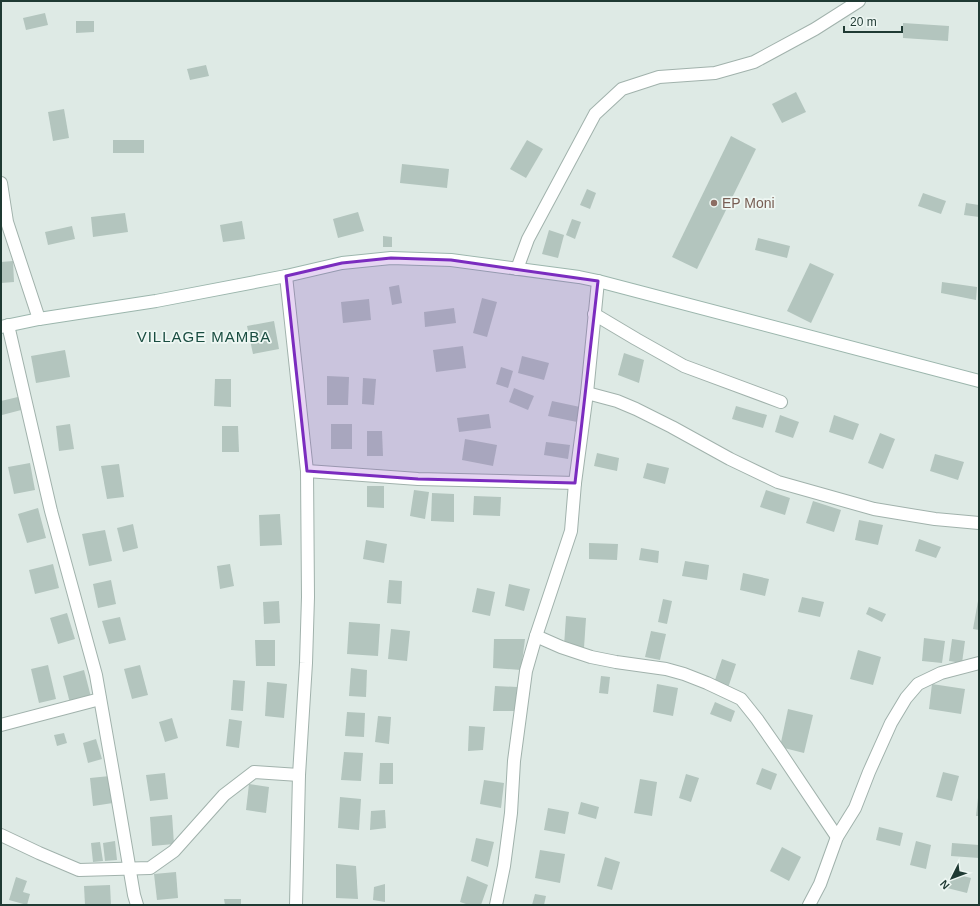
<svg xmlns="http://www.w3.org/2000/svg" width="980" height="906" font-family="Arial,sans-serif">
<rect width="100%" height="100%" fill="#deeae5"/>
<g fill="#b3c5be">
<polygon points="45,13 48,25 26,30 23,18"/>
<polygon points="76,21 94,21 94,32 76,33"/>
<polygon points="903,23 949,26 948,41 903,38"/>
<polygon points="206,65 209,76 190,80 187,69"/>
<polygon points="796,92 806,112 782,123 772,104"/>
<polygon points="64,109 69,138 53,141 48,112"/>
<polygon points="731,136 756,149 697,269 672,257"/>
<rect x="113" y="140" width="31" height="13"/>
<polygon points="527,140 543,149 526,178 510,169"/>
<polygon points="402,164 449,169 447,188 400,183"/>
<polygon points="587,189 596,193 590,209 580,205"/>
<polygon points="923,193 946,201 941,214 918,206"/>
<polygon points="966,203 979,205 979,217 964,215"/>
<polygon points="358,212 364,231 338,238 333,219"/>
<polygon points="125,213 128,232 93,237 91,217"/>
<polygon points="572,219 581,222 575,239 566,235"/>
<polygon points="242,221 245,239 223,242 220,225"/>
<polygon points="72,226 75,239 48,245 45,232"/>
<polygon points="549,230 564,235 558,258 542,254"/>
<polygon points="383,236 392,237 392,247 383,247"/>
<polygon points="758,238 790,246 787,258 755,250"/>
<polygon points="13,261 14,282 1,283 1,262"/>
<polygon points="810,263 834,274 811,323 787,311"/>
<polygon points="942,282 977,287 976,300 941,293"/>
<polygon points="399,285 402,303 392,305 389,287"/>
<polygon points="482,298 497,302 487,337 473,333"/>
<polygon points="369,299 371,320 343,323 341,302"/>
<polygon points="454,308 456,323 425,327 424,312"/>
<polygon points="274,321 279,349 253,354 247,326"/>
<polygon points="463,346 466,368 436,372 433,350"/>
<polygon points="65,350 70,377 36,383 31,356"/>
<polygon points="624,353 644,360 639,383 618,375"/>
<polygon points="522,356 549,363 544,380 518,373"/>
<polygon points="501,367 513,371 508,388 496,384"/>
<polygon points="327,376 349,377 348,405 327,405"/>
<polygon points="363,378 376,379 374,405 362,404"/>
<polygon points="215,379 231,379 231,407 214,406"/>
<polygon points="514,388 534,396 528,410 509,402"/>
<polygon points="22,396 25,409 2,415 1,401"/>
<polygon points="552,401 580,407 577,422 548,416"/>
<polygon points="736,406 767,415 763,428 732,419"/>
<polygon points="489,414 491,428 459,432 457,418"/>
<polygon points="780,415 799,422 793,438 775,432"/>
<polygon points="834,415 859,424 853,440 829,432"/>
<polygon points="70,424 74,449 59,451 56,426"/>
<rect x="331" y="424" width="21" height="25"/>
<polygon points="222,426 238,426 239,452 222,452"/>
<polygon points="367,431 382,431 383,456 367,456"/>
<polygon points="880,433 895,439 883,469 868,463"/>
<polygon points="465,439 497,445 493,466 462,460"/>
<polygon points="546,442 570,445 568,459 544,455"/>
<polygon points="597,453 619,458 617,471 594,466"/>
<polygon points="935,454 964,462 958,480 930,471"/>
<polygon points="30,463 35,490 14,494 8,467"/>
<polygon points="647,463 669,468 665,484 643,478"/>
<polygon points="119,464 124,497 107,499 101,466"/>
<polygon points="367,486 384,486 384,508 367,507"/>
<polygon points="414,490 429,492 425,519 410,516"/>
<polygon points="766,490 790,498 785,515 760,507"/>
<polygon points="432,493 454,494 454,522 431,521"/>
<polygon points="474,496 501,497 500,516 473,515"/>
<polygon points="813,501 841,510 834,532 806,523"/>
<polygon points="38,508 46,538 27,543 18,514"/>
<polygon points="280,514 282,545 260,546 259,515"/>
<polygon points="859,520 883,525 878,545 855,540"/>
<polygon points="133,524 138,548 123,552 117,528"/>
<polygon points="105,530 112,561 89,566 82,534"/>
<polygon points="919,539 941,547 936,558 915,551"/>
<polygon points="366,540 387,544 384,563 363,559"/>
<polygon points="589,543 618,544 617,560 589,559"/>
<polygon points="641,548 659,551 658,563 639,560"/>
<polygon points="685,561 709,565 707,580 682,576"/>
<polygon points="53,564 59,588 35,594 29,570"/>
<polygon points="230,564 234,586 220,589 217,566"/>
<polygon points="743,573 769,579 765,596 740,590"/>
<polygon points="111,580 116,604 98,608 93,584"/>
<polygon points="389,580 402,581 401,604 387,603"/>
<polygon points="509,584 530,589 524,611 505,606"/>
<polygon points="477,588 495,592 490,616 472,612"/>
<polygon points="802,597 824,602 820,617 798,612"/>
<polygon points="663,599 672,601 667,624 658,622"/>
<polygon points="279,601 280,623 264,624 263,602"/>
<polygon points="978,601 979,601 979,630 973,629"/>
<polygon points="869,607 886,614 882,622 866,614"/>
<polygon points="67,613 75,639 58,644 50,618"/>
<polygon points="566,616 586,618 584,648 564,646"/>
<polygon points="120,617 126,640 109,644 102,621"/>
<polygon points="349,622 380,624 378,656 347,654"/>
<polygon points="391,629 410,631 407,661 388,659"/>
<polygon points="651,631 666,634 660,660 645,657"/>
<polygon points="924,638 945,641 942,663 922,661"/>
<polygon points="494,639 525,639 521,670 493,668"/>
<polygon points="952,639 965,641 962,663 949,661"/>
<polygon points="255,640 275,640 275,666 256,666"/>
<polygon points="858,650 881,657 873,685 850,679"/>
<polygon points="722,659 736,664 728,688 714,683"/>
<polygon points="48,665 56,699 39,703 31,669"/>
<polygon points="140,665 148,695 132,699 124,669"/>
<polygon points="351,668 367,670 366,697 349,696"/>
<polygon points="84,670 91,697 70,703 63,676"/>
<polygon points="601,676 610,677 608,694 599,693"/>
<polygon points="233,680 245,681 243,711 231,710"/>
<polygon points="267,682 287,684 284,718 265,716"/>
<polygon points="657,684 678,688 673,716 653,712"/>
<polygon points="932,684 965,689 961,714 929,709"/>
<polygon points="495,686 517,687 516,711 493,711"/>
<polygon points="715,702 735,711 731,722 710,714"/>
<polygon points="788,709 813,715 804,753 780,747"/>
<polygon points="347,712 365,713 364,737 345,736"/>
<polygon points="378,716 391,717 389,744 375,742"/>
<polygon points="172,718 178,738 165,742 159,722"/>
<polygon points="229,719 242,721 239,748 226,746"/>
<polygon points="469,726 485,727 483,750 468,751"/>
<polygon points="64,733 67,743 57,746 54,735"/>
<polygon points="96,739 102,759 88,763 83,743"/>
<polygon points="344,752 363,753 361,781 341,780"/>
<polygon points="380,763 393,763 393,784 379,784"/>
<polygon points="762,768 777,774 771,790 756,784"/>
<polygon points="943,772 959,776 952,801 936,797"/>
<polygon points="165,773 168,799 150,801 146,775"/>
<polygon points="686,774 699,778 691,802 679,798"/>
<polygon points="110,776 113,803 93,806 90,778"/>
<polygon points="640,779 657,782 652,816 634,813"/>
<polygon points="484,780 504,783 501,808 480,804"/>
<polygon points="249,784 269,787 266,813 246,810"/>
<polygon points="340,797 361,799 359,830 338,828"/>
<polygon points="978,798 979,798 979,816 976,816"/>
<polygon points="581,802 599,807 596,819 578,814"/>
<polygon points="548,808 569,812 565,834 544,830"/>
<polygon points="385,810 386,828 370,830 371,811"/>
<polygon points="172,815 174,844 152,846 150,817"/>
<polygon points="879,827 903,833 900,846 876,840"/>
<polygon points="476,838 494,842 488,867 471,861"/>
<polygon points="115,841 117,860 105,861 103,843"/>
<polygon points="916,841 931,845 926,869 910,865"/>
<polygon points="100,842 103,861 93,862 91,843"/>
<polygon points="952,843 979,845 979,858 951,856"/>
<polygon points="782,847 801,857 789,881 770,871"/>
<polygon points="540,850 565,854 560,883 535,878"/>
<polygon points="605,857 620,862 612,890 597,886"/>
<polygon points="336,864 356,866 358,899 336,898"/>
<polygon points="176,872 178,898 157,900 154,874"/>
<polygon points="951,873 971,878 967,893 947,888"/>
<polygon points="467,876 488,885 481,905 469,905 460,902"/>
<polygon points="16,877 27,881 23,892 30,894 27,905 9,900"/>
<polygon points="385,884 385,902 373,900 374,887"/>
<polygon points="110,885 111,905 85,905 84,886"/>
<polygon points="535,894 546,896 544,905 532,905"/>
<polygon points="224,899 241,899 241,905 225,905"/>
</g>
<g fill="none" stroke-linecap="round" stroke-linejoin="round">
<g stroke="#a1b2ac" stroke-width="14">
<g id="street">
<polyline points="1,183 7,222 39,319"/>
<polyline points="517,269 528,239 595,114 622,89 659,77 715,73 754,62 815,29 859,1"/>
<polyline points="286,276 307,471 308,597 306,663 299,775 296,905"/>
<polyline points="594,314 636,339 684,366 781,402"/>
<polyline points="8,325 51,511 96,675 116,789 134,895 137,905"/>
<polyline points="587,393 617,401 636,409 672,427 730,459 778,482 874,509 935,519 979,523"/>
<polyline points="307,471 418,479 575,483"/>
<polyline points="536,636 561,647 591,657 616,662 666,669 684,674 707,683 741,699 757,719 780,752 837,837"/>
<polyline points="1,725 100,699"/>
<polyline points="1,835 39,853 79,870 150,868 174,851 224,795 254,772 299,775"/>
<polyline points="496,905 504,866 511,813 514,761 526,671 536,636 571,531 575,483 587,393 598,281"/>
<polyline points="809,905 820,884 837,837 855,808 869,772 891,723 906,698 918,684 941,673 979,663"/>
</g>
</g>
<g stroke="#9cb6ad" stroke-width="14">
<polyline id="secondary" points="1,327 39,319 156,301 286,276 342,263 391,258 451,260 579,277 598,281 979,381"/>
</g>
<use href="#street" stroke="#fff" stroke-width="12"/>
<use href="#secondary" stroke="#fff" stroke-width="12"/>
</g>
<path fill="#7b2cbf" fill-opacity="0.2" stroke="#7b2cbf" stroke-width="3" stroke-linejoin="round" d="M391,258L451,260L598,281L575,483L418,479L307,471L286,276L342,263Z"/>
<circle fill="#8d6e63" stroke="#eef7f3" stroke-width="1.5" cx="714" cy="203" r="4"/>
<g text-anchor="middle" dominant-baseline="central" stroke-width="3.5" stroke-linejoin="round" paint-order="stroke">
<g font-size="14" fill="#785e54" stroke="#eef7f3" text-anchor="start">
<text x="722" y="203">EP Moni</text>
</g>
<g font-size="15" letter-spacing="1" fill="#1a4d41" stroke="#eef7f3">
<text x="204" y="336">VILLAGE MAMBA</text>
</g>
</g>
<rect width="980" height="906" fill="none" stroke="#1f3a33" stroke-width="4"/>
<g transform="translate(952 878) rotate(228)" stroke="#eef7f3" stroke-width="3" paint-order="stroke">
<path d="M0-3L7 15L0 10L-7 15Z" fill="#1f3a33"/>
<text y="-6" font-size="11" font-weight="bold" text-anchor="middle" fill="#1f3a33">N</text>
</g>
<path d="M844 26v6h58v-6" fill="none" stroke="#1f3a33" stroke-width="2"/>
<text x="850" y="26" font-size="12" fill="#1f3a33" stroke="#eef7f3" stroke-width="3" paint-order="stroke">20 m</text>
</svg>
